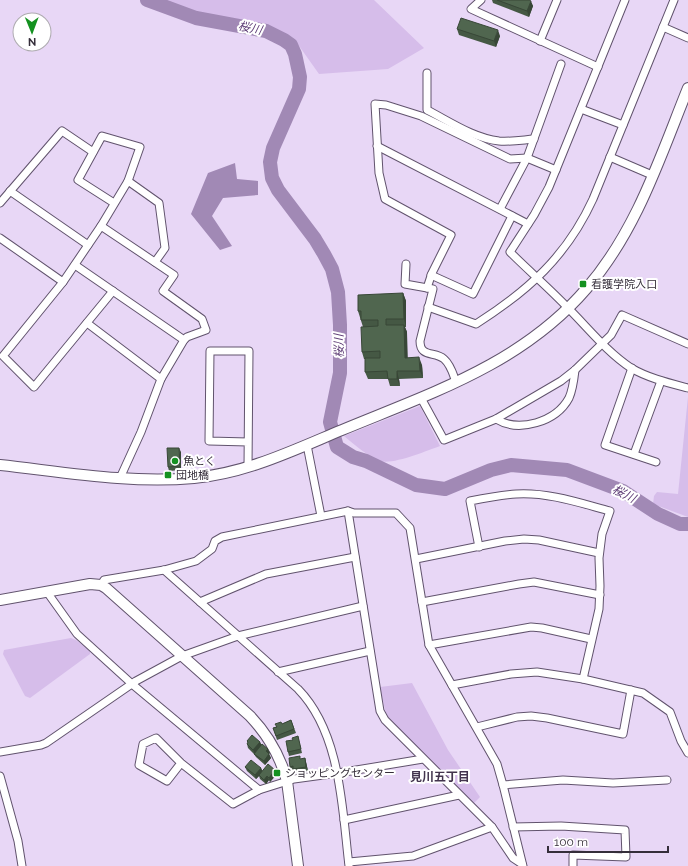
<svg xmlns="http://www.w3.org/2000/svg" width="688" height="866" font-family="Raleway,'Noto Sans JP',sans-serif">
<rect width="100%" height="100%" fill="#e8d7f6"/>
<g fill="#d6bdea">
<polygon points="160,0 374,0 424,48 388,69 319,74 297,43 267,27 196,13"/>
<polygon points="688,397 688,517 653,504 654,496 657,492 678,494"/>
<path d="M420,406L440,446C426,451 393,465 380,461C367,456 355,445 344,436Z"/>
<polygon points="71,638 76,640 90,651 90,654 30,698 25,696 3,654 4,650"/>
<polygon points="412,683 448,750 480,797 474,803 389,719 385,710 380,687"/>
</g>
<polygon fill="#a189b5" points="235,163 237,179 258,181 258,195 223,198 212,216 232,246 220,250 191,214 208,173"/>
<g fill="none" stroke-linecap="round" stroke-linejoin="round">
<polyline stroke="#a189b5" stroke-width="14" points="147,0 196,18 266,31 284,40 291,45 295,54 300,77 299,89 273,148 270,162 272,178 278,190 315,239 324,254 332,269 338,292 340,325 340,373 330,422 337,447 353,457 366,461 416,485 445,489 491,470 511,465 567,470 623,491 658,514 680,524 688,524"/>
<g stroke="#61536d" stroke-width="9">
<g id="street">
<polyline points="481,0 471,9 598,67"/>
<path d="M625,0L549,187L534,215L510,252C529,271 550,289 569,309C589,329 607,352 631,368C648,378 669,383 688,388"/>
<polyline points="663,27 688,38"/>
<polyline points="540,41 557,0"/>
<path d="M427,73V110C449,121 473,138 499,141C510,142 522,140 534,139"/>
<polyline points="581,109 623,125"/>
<polyline points="377,146 528,224"/>
<polyline points="610,157 652,175"/>
<polyline points="128,181 159,203 165,248 155,262"/>
<polyline points="10,191 88,245"/>
<polyline points="0,203 62,131 93,152"/>
<polyline points="500,209 527,158 561,64"/>
<polyline points="101,226 174,275 163,291 202,319 206,330 187,337 184,340 161,379 141,432 120,478"/>
<polyline points="0,238 63,282"/>
<path d="M406,264L405,284L433,289L420,341C420,358 435,351 444,359C451,365 453,374 456,382"/>
<polyline points="75,265 184,340"/>
<polyline points="431,275 473,294 512,216"/>
<polyline points="427,288 432,273 451,235 385,199 379,173 375,104 386,105 421,116 510,159 527,158 556,170"/>
<polyline points="113,291 34,387 3,356 63,282 101,226 128,181 140,147 102,136 78,180 114,203"/>
<path d="M428,307L476,324C528,291 567,256 593,199L674,0"/>
<polyline points="87,323 161,379"/>
<polyline points="632,368 605,445 656,462"/>
<polyline points="421,398 444,440 496,419 561,381 575,370 611,335 622,315 688,344"/>
<path d="M496,419C519,433 556,422 569,398C573,389 574,379 575,370"/>
<polyline points="307,445 321,516"/>
<polyline points="634,454 661,381"/>
<polyline points="248,467 249,351 210,351 209,441 248,442"/>
<polyline points="348,511 380,711 385,720 492,827 513,858 522,864"/>
<path d="M479,547L470,501C485,498 501,495 516,494C548,492 580,503 610,511L602,534L599,558L600,586L599,609L583,679"/>
<polyline points="416,559 505,541 524,539 539,540 599,553"/>
<path d="M164,570L298,689C341,733 342,808 349,866"/>
<polyline points="101,585 104,580 164,570 196,561 212,549 215,541 222,537 348,511 354,513 396,513 410,528 429,645 497,764 503,785 523,866"/>
<polyline points="47,592 77,634 132,684 259,790"/>
<polyline points="200,602 266,574 355,557"/>
<polyline points="422,602 519,584 534,582 600,595"/>
<polyline points="429,645 531,627 542,628 591,639"/>
<polyline points="278,672 370,651"/>
<polyline points="452,685 511,674 537,672 583,679 643,693 670,712 681,741 688,753"/>
<polyline points="477,727 517,717 531,716 547,718 623,734 631,690"/>
<polyline points="0,752 41,745 46,743 136,681 182,656 238,636 363,606"/>
<polyline points="181,763 167,781 139,765 143,744 156,738 181,763 233,804 259,790 294,779 338,773 423,759"/>
<polyline points="0,776 18,841 22,866"/>
<polyline points="503,785 563,780 613,783 667,780"/>
<polyline points="344,820 459,795"/>
<polyline points="513,827 561,826 625,830 626,857 573,855 573,866"/>
<polyline points="349,862 413,856 492,827"/>
</g>
</g>
<g stroke="#61536d" stroke-width="12">
<g id="secondary">
<path d="M0,465C64,472 130,484 194,478C247,473 294,450 342,430C431,393 522,364 587,288C637,230 660,157 688,88"/>
<path d="M0,600L90,584L101,585L106,588L250,716C268,735 280,755 287,781L298,866"/>
</g>
</g>
<use href="#street" stroke="#fff" stroke-width="7"/>
<use href="#secondary" stroke="#fff" stroke-width="10"/>
</g>
<g fill="#455844">
<polygon points="492,0 529,0 533,6 529,17 493,3"/>
<polygon points="457,29 500,36 496,47 459,35"/>
<polygon points="403,293 406,301 406,327 405,327 407,332 407,358 422,365 423,378 399,379 400,386 390,386 388,379 368,379 365,372 365,359 364,359 362,352 363,327 358,311"/>
<polygon points="181,452 181,470 169,471 168,467"/>
<polygon points="291,720 296,733 277,740 273,728"/>
<polygon points="298,736 302,753 289,756 288,752 293,740"/>
<polygon points="247,741 260,742 261,745 270,753 269,754 271,758 265,765 256,757 254,754 248,748 247,744 248,743"/>
<polygon points="305,758 306,762 308,771 295,773 294,770 292,771 290,767 301,759"/>
<polygon points="245,767 261,768 262,771 277,774 270,782 269,780 266,784 260,779 259,776 256,779 247,771"/>
</g>
<g fill="#384737">
<polygon points="531,1 533,6 529,17 527,11"/>
<polygon points="498,30 500,36 496,47 494,41"/>
<polygon points="403,293 406,301 406,327 404,319"/>
<polygon points="404,325 407,332 408,365 405,358"/>
<polygon points="419,357 422,365 423,378 420,371"/>
<polygon points="397,371 399,379 400,386 397,379"/>
<polygon points="179,448 181,452 181,470 180,466"/>
<polygon points="260,742 262,746 255,754 253,750"/>
<polygon points="268,749 270,753 267,755 266,751"/>
<polygon points="269,754 271,758 265,765 264,761"/>
<polygon points="305,758 306,762 308,771 306,767"/>
<polygon points="261,768 263,772 259,775 259,776 256,779 255,775"/>
<polygon points="275,770 277,774 270,782 269,778"/>
<polygon points="267,776 269,780 266,784 264,780"/>
</g>
<g fill="#50664f" stroke="#384737">
<polygon points="497,0 529,0 531,1 527,11"/>
<polygon points="461,18 498,30 494,41 457,29"/>
<polygon points="403,293 404,319 386,319 386,325 404,325 405,358 419,357 420,371 397,371 397,379 388,379 387,371 365,372 365,358 380,358 380,351 362,352 361,327 378,326 378,320 361,320 361,311 358,311 358,295"/>
<polygon points="167,448 179,448 180,466 168,467"/>
<polygon points="291,720 294,729 276,736 273,728 277,727 275,724 281,722 282,724"/>
<polygon points="252,735 260,742 253,750 247,744 248,742 247,741"/>
<polygon points="298,736 301,749 288,752 286,741 293,740 292,738"/>
<polygon points="262,744 268,749 266,751 269,754 264,761 254,754"/>
<polygon points="300,756 300,759 305,758 306,767 293,769 293,766 290,767 289,758"/>
<polygon points="251,760 261,768 255,775 245,767"/>
<polygon points="268,764 275,770 269,778 267,776 264,780 259,775"/>
</g>
<g fill="#149120" stroke="#fff" stroke-width="1.5">
<rect x="579" y="280" width="8" height="8" rx="2"/>
<circle cx="175" cy="461" r="4"/>
<rect x="164" y="471" width="8" height="8" rx="2"/>
<rect x="273" y="769" width="8" height="8" rx="2"/>
</g>
<g text-anchor="middle" dominant-baseline="central" stroke-width="4" stroke-linejoin="round" paint-order="stroke">
<g font-size="11" fill="#352e3a" stroke="#fff" text-anchor="start">
<text x="591" y="284">看護学院入口</text>
<text x="183" y="461">魚とく</text>
<text x="176" y="475">団地橋</text>
<text x="285" y="773">ショッピングセンター</text>
</g>
<g font-size="12" font-style="italic" fill="#5e3d76" stroke="#fff">
<text transform="translate(250 28) rotate(12)">桜川</text>
<text transform="translate(339 346) rotate(-91)">桜川</text>
<text transform="translate(624 494) rotate(27)">桜川</text>
</g>
<g font-size="12" font-weight="bold" fill="#42344d" stroke="#fff">
<text x="440" y="777">見川五丁目</text>
</g>
</g>
<g transform="translate(32 32) rotate(179)"><circle r="19" fill="#ffffff" stroke="#aeabb0"/>
<path d="M0-3L7 15L0 10L-7 15Z" fill="#149120"/>
<text y="-6" font-size="11" font-weight="bold" text-anchor="middle" fill="#352e3a">N</text>
</g>
<path d="M548 846v6h120v-6" fill="none" stroke="#352e3a" stroke-width="2"/>
<text x="554" y="846" font-size="12" fill="#352e3a" stroke="#ffffff" stroke-width="3" paint-order="stroke">100 m</text>
</svg>
